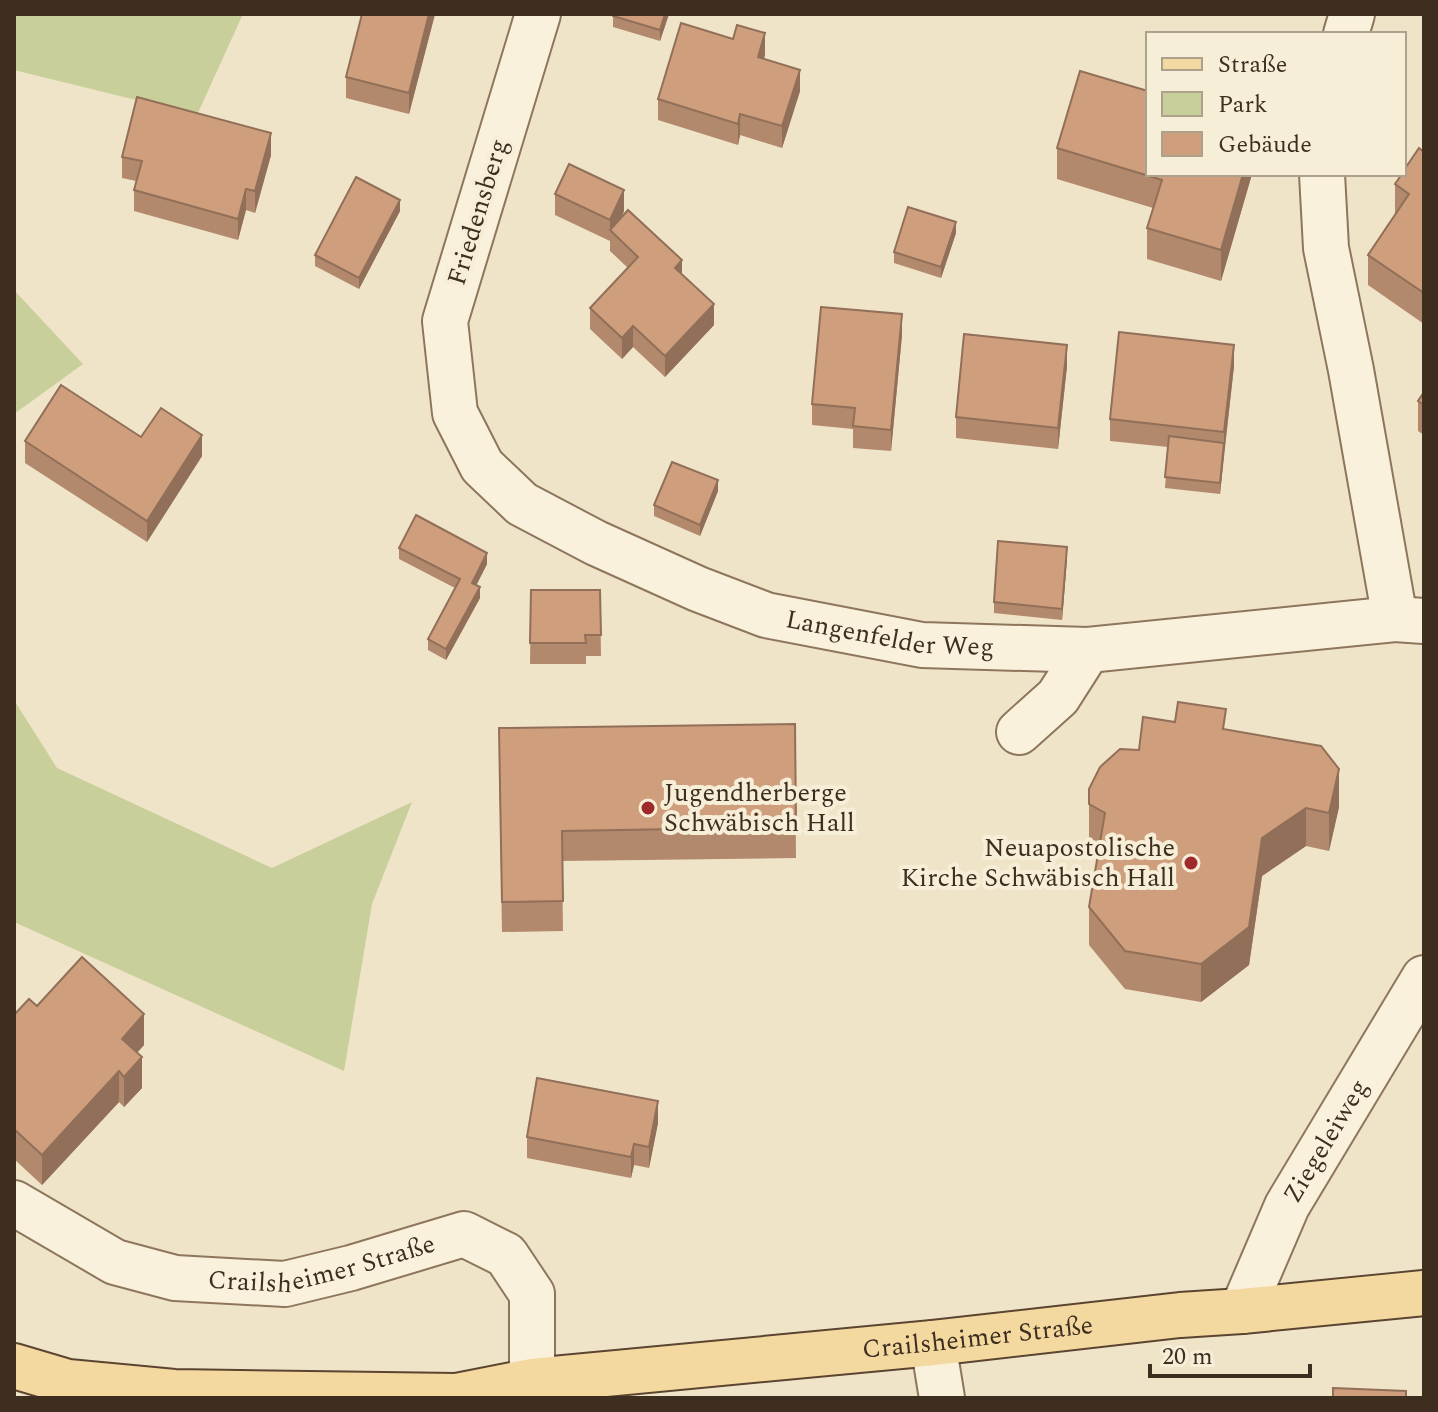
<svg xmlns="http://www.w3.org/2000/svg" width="1438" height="1412" font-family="Spectral,serif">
<rect width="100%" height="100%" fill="#f0e4c8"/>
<g fill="#c9cf9b">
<polygon points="14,14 243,14 197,115 14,70"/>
<polygon points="14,290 83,364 14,414"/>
<polygon points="14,700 57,768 272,868 412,802 372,904 344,1071 14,922"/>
</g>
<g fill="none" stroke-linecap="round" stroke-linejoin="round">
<g stroke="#8d765c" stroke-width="48">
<g id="minor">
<path id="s1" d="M538,14L445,321L455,413L482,466L522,504L596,543L698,589L766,615L922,645L1088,650L1395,619L1424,621"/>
<polyline points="1346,34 1352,14"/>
<polyline points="1322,174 1326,248 1351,370 1395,619"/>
<polyline points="1019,732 1058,697 1088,650"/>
<path id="s2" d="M14,1203L115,1262L175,1278L285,1284L351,1268L464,1234L506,1255L532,1294V1381"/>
<path id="s3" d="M1242,1311L1287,1206L1424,978"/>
<polyline points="933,1343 942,1398"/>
</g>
</g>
<g stroke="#5b4430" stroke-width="48">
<g id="major">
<path id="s4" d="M14,1366L68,1382L174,1392L456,1396L532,1381L933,1343L1180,1315L1242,1311L1424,1293"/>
</g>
</g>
<use href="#minor" stroke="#faf1dc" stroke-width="44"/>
<use href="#major" stroke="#f3d9a0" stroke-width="44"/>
</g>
<g fill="#b2896c">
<polygon points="435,14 409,114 346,98 346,77"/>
<polygon points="613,14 669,14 660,41 613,27"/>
<polygon points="765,55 764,59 800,91 782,148 740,135 738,145 658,120 658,99"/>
<polygon points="1057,148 1252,174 1221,281 1147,259 1147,228 1153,208 1057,179"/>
<polygon points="1424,152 1424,324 1368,285 1368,255 1395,215 1395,184"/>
<polygon points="271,155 255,213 246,210 238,240 134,211 134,190 136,181 122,178 122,157"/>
<polygon points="555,194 624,211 621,218 682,274 714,325 665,377 633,347 622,359 590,329 590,308 628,268 610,251 610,241 555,215"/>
<polygon points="400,211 359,289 315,266 315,255"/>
<polygon points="956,233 941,278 894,263 894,252"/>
<polygon points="902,335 891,451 853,448 853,429 812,425 812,404"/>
<polygon points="1067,366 1058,449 956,438 956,417"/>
<polygon points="1234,366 1220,494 1165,488 1168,447 1110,441 1110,419"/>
<polygon points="1424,392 1424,435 1418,431 1418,401"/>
<polygon points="141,437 202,456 147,542 25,463 25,441"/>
<polygon points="718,491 700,536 654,516 654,505"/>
<polygon points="399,548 487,564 476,585 480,598 446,660 428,650 428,639 455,588 399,559"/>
<polygon points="1067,558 1062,620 994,613 994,602"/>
<polygon points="531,590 600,590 601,656 586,656 586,664 530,664"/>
<polygon points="795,724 796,858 562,861 563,931 502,932 499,758"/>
<polygon points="1226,729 1339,807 1329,851 1306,846 1262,876 1249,965 1201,1002 1125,989 1089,945 1089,907 1099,848 1089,842 1089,789"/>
<polygon points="37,1006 144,1045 137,1053 142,1088 124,1107 119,1102 42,1185 14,1159 14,1015"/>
<polygon points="658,1123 649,1168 634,1165 631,1178 527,1158 527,1137"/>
</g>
<g fill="#916f58">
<polygon points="429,14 435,14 409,114 409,93"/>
<polygon points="665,14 669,14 660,41 660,30"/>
<polygon points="765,33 765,55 758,78 758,57"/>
<polygon points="800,70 800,91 782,148 782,126"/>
<polygon points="740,114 740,135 738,145 738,124"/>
<polygon points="271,133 271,155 255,213 255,191"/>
<polygon points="1243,174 1252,174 1221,281 1221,250"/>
<polygon points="246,189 246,210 238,240 238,219"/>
<polygon points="624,190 624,211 614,233 610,230 610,220"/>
<polygon points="400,200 400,211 359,289 359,278"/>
<polygon points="956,222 956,233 941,278 941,267"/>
<polygon points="682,260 682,281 675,268"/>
<polygon points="714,304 714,325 665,377 665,356"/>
<polygon points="902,314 902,335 891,451 891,430"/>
<polygon points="633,326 633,347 622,359 622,338"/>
<polygon points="1067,345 1067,366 1058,449 1058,428"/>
<polygon points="1234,345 1234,366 1224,454 1224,432"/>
<polygon points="202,435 202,456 147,542 147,521"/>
<polygon points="1224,443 1224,454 1220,494 1220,483"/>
<polygon points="718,480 718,491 700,536 700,525"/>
<polygon points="1067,547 1067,558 1062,620 1062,609"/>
<polygon points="487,553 487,564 472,594 472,583"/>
<polygon points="480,587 480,598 446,660 446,649"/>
<polygon points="1339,769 1339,807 1329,851 1329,813"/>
<polygon points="1306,808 1306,846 1262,876 1249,965 1201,1002 1201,964 1262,838"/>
<polygon points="144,1014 144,1045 122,1069 122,1039"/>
<polygon points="142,1057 142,1088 124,1107 124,1077"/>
<polygon points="119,1071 119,1102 42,1185 42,1155"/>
<polygon points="658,1101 658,1123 649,1168 649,1147"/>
<polygon points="634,1144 634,1165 631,1178 631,1157"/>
</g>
<g fill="#cf9f7d" stroke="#916f58" stroke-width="2">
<polygon points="362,14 429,14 409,93 346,77"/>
<polygon points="613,14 665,14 660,30 613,16"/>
<polygon points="681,23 733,39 737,25 765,33 758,57 800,70 782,126 740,114 738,124 658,99"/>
<polygon points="1080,71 1148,91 1148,174 1243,174 1221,250 1147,228 1162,180 1057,148"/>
<polygon points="137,97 271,133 255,191 246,189 238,219 134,190 142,161 122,157"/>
<polygon points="1419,148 1424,152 1424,293 1368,255 1409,194 1395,184 1402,174 1404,174 1404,170"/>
<polygon points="569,164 624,190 610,220 555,194"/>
<polygon points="356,177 400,200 359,278 315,255"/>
<polygon points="908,207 956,222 941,267 894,252"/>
<polygon points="628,210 682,260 675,268 714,304 665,356 633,326 622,338 590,308 638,257 610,230"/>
<polygon points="821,307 902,314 891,430 853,426 855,408 812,404"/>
<polygon points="1119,332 1234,345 1224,432 1110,419"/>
<polygon points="964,334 1067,345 1058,428 956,417"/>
<polygon points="61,385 141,437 161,408 202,435 147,521 25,441"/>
<polygon points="1424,392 1424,405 1418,401"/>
<polygon points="1169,436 1224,443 1220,483 1165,477"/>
<polygon points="672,462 718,480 700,525 654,505"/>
<polygon points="416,515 487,553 472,583 480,587 446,649 428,639 460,579 399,548"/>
<polygon points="998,541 1067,547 1062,609 994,602"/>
<polygon points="531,590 600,590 601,635 585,635 586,643 530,643"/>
<polygon points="1178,702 1226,709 1223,729 1321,746 1339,769 1329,813 1306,808 1262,838 1249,927 1201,964 1125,951 1089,907 1105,813 1089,804 1089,789 1100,767 1120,749 1139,750 1143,717 1175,722"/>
<polygon points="795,724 796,827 562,831 563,901 502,902 499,728"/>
<polygon points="82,957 144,1014 122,1039 142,1057 124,1077 119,1071 42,1155 14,1129 14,1015 29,999 37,1006"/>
<polygon points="537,1078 658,1101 649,1147 634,1144 631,1157 527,1137"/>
<polygon points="1333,1388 1406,1391 1406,1398 1333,1398"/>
</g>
<g fill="#9e2a2b" stroke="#f7eed8" stroke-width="3">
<circle cx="648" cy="808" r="8"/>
<circle cx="1191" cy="863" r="8"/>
</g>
<g text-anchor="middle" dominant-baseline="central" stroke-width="8" stroke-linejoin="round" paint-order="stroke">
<g font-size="26" fill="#3d2e20" stroke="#f7eed8">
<text transform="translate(478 212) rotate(-73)">Friedensberg</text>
<text stroke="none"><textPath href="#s1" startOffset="922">Langenfelder Weg</textPath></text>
<text stroke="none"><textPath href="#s3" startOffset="190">Ziegeleiweg</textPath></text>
<text stroke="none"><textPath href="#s2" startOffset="328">Crailsheimer Straße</textPath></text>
<text stroke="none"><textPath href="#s4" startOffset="970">Crailsheimer Straße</textPath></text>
</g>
<g font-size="26" fill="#3d2e20" stroke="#f7eed8" text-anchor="start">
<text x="664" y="793">Jugendherberge<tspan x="664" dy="30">Schwäbisch Hall</tspan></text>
<text x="1175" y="848" text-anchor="end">Neuapostolische<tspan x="1175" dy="30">Kirche Schwäbisch Hall</tspan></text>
</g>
</g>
<rect width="1438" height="1412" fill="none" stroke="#3d2e20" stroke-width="32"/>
<rect x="1146" y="32" width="260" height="144" fill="#f7eed8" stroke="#ada18e" stroke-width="2"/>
<rect x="1162" y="58" width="40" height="12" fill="#f3d9a0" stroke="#ada18e" stroke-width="2"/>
<text x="1218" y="72" font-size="24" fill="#3d2e20">Straße</text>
<rect x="1162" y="92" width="40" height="24" fill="#c9cf9b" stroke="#ada18e" stroke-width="2"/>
<text x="1218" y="112" font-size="24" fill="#3d2e20">Park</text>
<rect x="1162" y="132" width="40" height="24" fill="#cf9f7d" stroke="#ada18e" stroke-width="2"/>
<text x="1218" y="152" font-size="24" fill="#3d2e20">Gebäude</text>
<path d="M1150 1364v12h160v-12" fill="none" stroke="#3d2e20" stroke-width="4"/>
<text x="1162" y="1364" font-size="24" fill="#3d2e20" stroke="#f7eed8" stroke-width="6" paint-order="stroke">20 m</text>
</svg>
